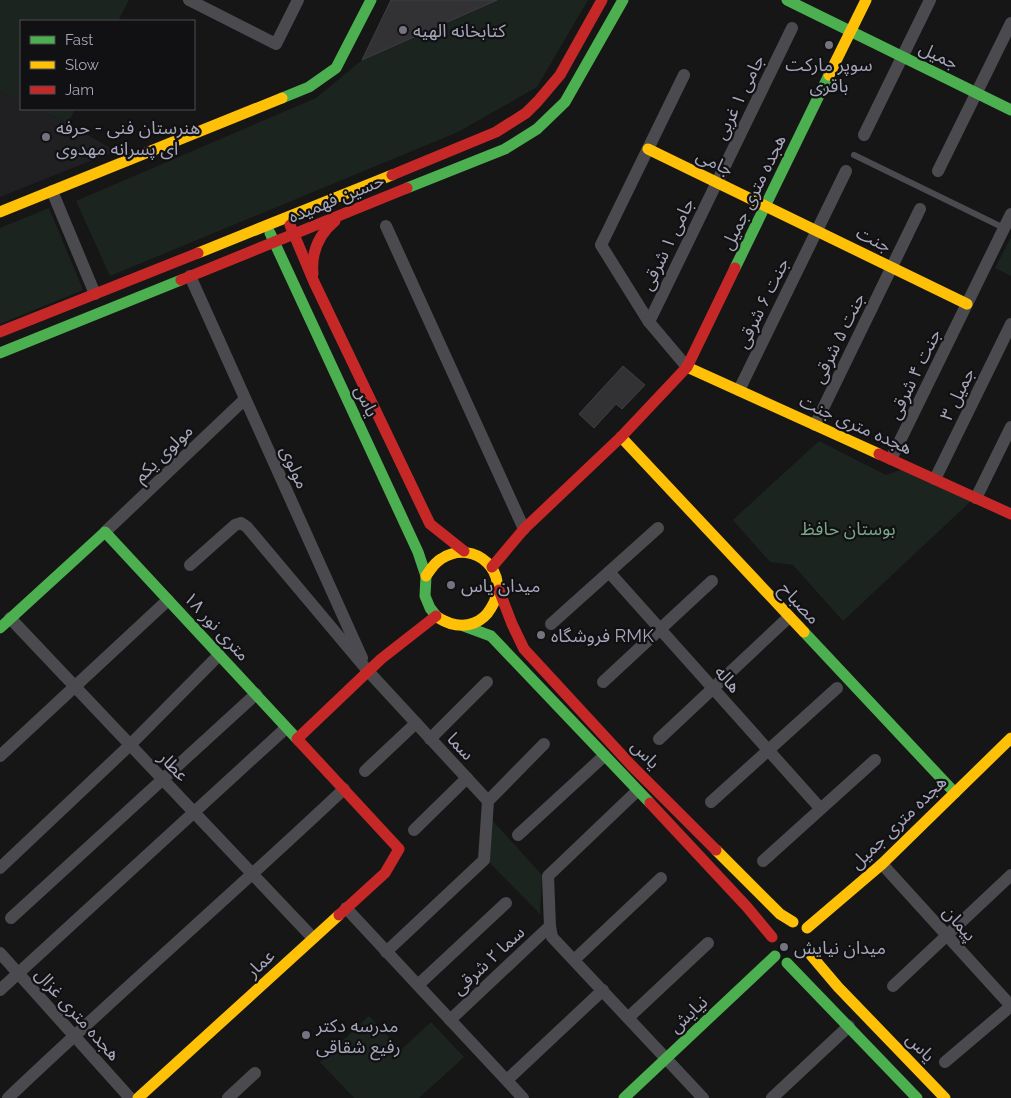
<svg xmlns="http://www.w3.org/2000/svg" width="1011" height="1098" font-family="Raleway,'Noto Sans Arabic',sans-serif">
<rect width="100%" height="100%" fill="#161616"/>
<polygon fill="#202022" points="0,91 21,101 21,109 37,109 68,123 115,151 0,197"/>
<g fill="#1c241f">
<polygon points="0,0 129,0 118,21 21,21 21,101 0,91"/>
<polygon points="497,0 588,0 537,87 458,132 110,276 76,201 316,98 362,60"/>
<polygon points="37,109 75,109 68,123"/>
<polygon points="49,208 83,290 0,324 0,228"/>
<polygon points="1011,237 1011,276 995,268"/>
<polygon points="819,441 886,475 903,469 971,501 843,621 793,565 770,562 733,520"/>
<polygon points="492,820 542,875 540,914 488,861"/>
<polygon points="369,1016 401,1050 431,1022 464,1057 419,1098 354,1098 320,1062"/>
</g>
<g fill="#323235" stroke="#3f3e43">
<polygon points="391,0 497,0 362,60"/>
<polygon points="623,366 645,385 622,409 616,404 594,428 579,414"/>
</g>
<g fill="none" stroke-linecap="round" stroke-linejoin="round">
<polyline stroke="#4b4a4f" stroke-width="6" points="854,155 1004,228"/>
<g stroke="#4b4a4f" stroke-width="12">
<polyline points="189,0 276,44 298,0"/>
<polyline points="684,75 601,245 649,322 687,367"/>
<polyline points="864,135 930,0"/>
<polyline points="938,171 1011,23"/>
<polyline points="52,191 95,294"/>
<polyline points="386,226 524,529"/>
<polyline points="190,276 362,658"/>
<polyline points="649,322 792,28"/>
<polyline points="739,390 846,171"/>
<polyline points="815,425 920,209"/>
<polyline points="891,459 1011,214"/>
<polyline points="935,479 1011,324"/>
<polyline points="976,498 1011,427"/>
<polyline points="105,532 245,399"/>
<polyline points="190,565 235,525 241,523 247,527 368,671 488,801 484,860 386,952"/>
<polyline points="609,572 820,808"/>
<polyline points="10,618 313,938"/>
<polyline points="551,624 658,528"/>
<polyline points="603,682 712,581"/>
<polyline points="430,739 487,682"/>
<polyline points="659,739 789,617"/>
<polyline points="0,756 168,600"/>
<polyline points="365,771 416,723"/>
<polyline points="637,791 548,876 550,926 552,937 703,1098"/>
<polyline points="488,801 544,744"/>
<polyline points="711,802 837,688"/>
<polyline points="414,830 467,778"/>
<polyline points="518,835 604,756"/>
<polyline points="763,861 875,760"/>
<polyline points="882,864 1011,1006"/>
<polyline points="0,868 130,745 219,655"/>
<polyline points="346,908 523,1098"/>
<polyline points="11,918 256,694"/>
<polyline points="0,953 130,1098"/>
<polyline points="574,960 661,878"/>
<polyline points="418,985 506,903"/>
<polyline points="893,986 1011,875"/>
<polyline points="0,990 286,728"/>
<polyline points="628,1018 708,943"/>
<polyline points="450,1020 550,926"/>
<polyline points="945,1062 1011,1006"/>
<polyline points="507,1080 603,990"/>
<path d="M8,1098C118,993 233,894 344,789"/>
<polyline points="228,1098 255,1073"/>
<polyline points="772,1098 849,1026"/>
</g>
<g stroke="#4caf50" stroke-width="11">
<polyline points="787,0 1011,110"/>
<polyline points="282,98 309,87 336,68 371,0"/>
<polyline points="407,188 505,149 537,129 565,102 623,0"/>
<polyline points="270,233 418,552 426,576 425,596 430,608 437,617"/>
<polyline points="735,268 829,75"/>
<polyline points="0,353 181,280"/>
<polyline points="464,626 491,636 650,803"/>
<polyline points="0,628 105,532 299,741"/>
<polyline points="804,632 955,793"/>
<polyline points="787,963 917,1098"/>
<polyline points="624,1098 775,956"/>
</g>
<g stroke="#ffc107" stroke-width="11">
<polyline points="829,75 866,0"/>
<polyline points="648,149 967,304"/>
<polyline points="0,212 282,98"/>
<polyline points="198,253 392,175"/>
<polyline points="687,367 879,454"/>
<polyline points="621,437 804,632"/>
<path d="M426,576C430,570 435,562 441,559C475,537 513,574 491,608C487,615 482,620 474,623C461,628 448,624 437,617"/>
<polyline points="716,850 780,914 793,922"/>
<polyline points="807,928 882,864 1011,738"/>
<polyline points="810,954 838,987 945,1098"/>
<polyline points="138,1098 339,915"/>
</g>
<g stroke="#c62828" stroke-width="11">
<polyline points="392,175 496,132 526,113 538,101 560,75 602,0"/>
<polyline points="290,225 314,282 430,524 464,551"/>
<path d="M313,274C311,252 318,235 335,221"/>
<polyline points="181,280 407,188"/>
<polyline points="0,332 198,253"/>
<polyline points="879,454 1011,514"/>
<polyline points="492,567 524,529 621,437 687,367 735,268"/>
<polyline points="499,590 512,624 524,649 631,765 716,850"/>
<polyline points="297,739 381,659 436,616"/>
<polyline points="299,741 399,849 385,873 339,915"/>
<polyline points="650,803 747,907 772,937"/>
</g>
</g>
<g fill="#737480" stroke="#111012" stroke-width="2">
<circle cx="403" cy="30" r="5"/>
<circle cx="829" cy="45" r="5"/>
<circle cx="46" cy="137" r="5"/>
<circle cx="451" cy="585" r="5"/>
<circle cx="541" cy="635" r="5"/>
<circle cx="784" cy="947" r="5"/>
<circle cx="306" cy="1035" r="5"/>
</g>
<g text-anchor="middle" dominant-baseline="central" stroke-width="4.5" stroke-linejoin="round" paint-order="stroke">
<g font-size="18" fill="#a5a6b9" stroke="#111012" text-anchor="start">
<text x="413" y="30">کتابخانه الهیه</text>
<text x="829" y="64" text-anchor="middle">سوپر مارکت<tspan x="829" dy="21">باقری</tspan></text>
<text x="56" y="127">هنرستان فنی - حرفه<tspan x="56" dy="21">ای پسرانه مهدوی</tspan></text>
<text x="461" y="585">میدان یاس</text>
<text x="551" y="635">فروشگاه RMK</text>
<text x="794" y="947">میدان نیایش</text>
<text x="316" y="1025">مدرسه دکتر<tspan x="316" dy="21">رفیع شقاقی</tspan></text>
</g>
<g font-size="18" fill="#a5a6b9" stroke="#111012">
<text transform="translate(939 55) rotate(26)">جمیل</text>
<text transform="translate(739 97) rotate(-64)">جامی ۱ غربی</text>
<text transform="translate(715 162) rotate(26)">جامی</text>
<text transform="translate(753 192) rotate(-64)">هجده متری جمیل</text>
<text transform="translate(336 198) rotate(-22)">حسین فهمیده</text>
<text transform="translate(874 239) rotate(26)">جنت</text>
<text transform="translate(667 244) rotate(-64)">جامی ۱ شرقی</text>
<text transform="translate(762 303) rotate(-64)">جنت ۶ شرقی</text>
<text transform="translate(838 338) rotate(-64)">جنت ۵ شرقی</text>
<text transform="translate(914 374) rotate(-64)">جنت ۴ شرقی</text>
<text transform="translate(957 394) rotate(-64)">جمیل ۳</text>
<text transform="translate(367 401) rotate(65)">یاس</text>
<text transform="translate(856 424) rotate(24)">هجده متری جنت</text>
<text transform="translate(163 453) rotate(-44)">مولوی یکم</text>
<text transform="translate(295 467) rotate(66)">مولوی</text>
<text transform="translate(800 603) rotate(47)">مصباح</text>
<text transform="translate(217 626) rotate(47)">۱۸ متری نور</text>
<text transform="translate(728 679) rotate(48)">هاله</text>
<text transform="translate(461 746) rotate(47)">سما</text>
<text transform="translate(646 754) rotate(46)">یاس</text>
<text transform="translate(174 766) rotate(46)">عطار</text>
<text transform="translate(898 822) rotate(-44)">هجده متری جمیل</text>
<text transform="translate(960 923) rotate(48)">پیمان</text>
<text transform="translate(488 960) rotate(-43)">سما ۲ شرقی</text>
<text transform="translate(260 963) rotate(-43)">عمار</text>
<text transform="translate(78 1014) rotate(48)">هجده متری غزال</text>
<text transform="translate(688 1014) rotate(-43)">نیایش</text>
<text transform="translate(921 1047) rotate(46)">یاس</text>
</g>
<g font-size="18" fill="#7aa68a" stroke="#111012">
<text x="848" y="528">بوستان حافظ</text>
</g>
</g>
<rect x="20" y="20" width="175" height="90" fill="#111012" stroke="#4c4c55"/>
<rect x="30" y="36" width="25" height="8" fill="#4caf50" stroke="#4c4c55"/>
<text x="65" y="45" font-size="15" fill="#a5a6b9">Fast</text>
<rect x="30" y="61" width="25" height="8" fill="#ffc107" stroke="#4c4c55"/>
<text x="65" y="70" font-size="15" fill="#a5a6b9">Slow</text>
<rect x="30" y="86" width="25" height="8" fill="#c62828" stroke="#4c4c55"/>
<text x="65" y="95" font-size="15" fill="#a5a6b9">Jam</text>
</svg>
